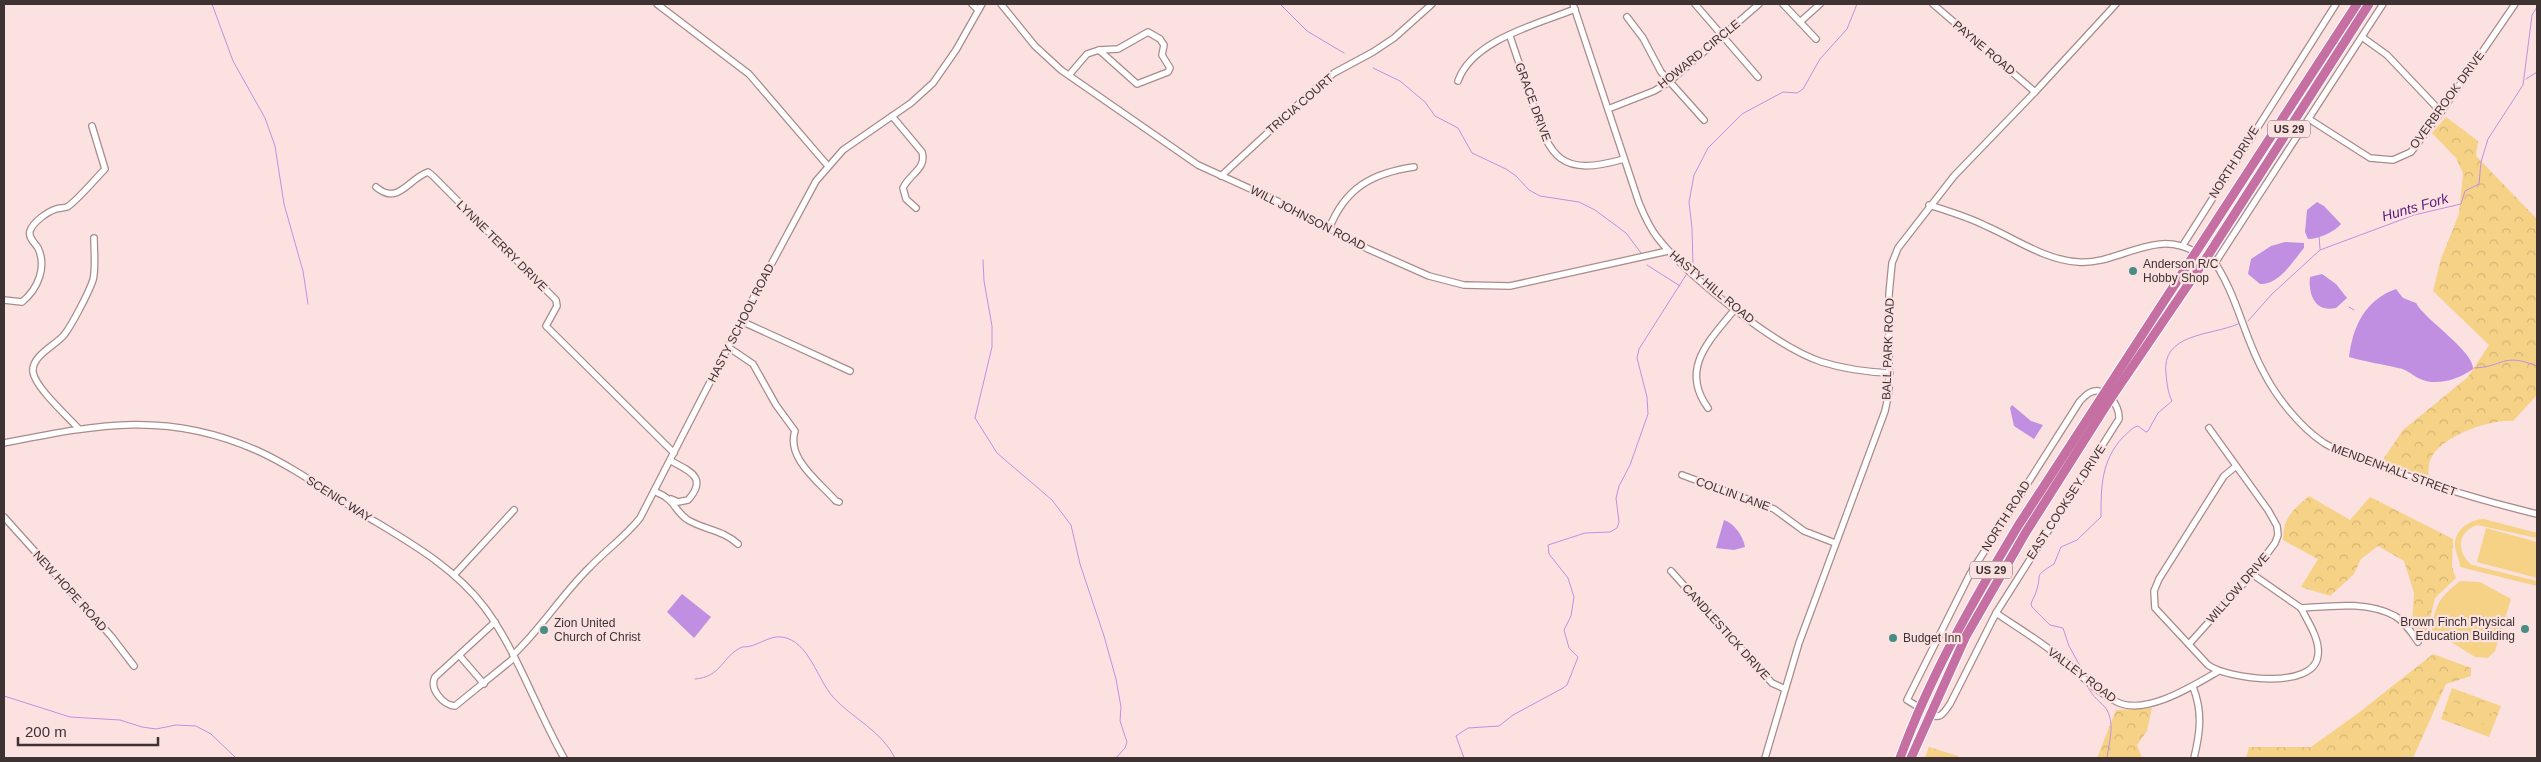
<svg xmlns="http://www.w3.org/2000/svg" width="2541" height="762" font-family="Helvetica,sans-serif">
<defs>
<pattern id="forest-crowns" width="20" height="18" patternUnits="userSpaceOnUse" patternTransform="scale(1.25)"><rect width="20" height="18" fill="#f6d287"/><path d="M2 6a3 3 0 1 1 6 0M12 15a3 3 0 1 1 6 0" fill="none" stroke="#d4b575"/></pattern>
</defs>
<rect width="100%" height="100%" fill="#fce1e1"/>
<g fill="url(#forest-crowns)">
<path d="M2446,117L2478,141L2476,156L2537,219V395L2513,421C2490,419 2442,436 2431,458C2428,463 2429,471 2428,477L2382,461L2403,430L2468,377L2489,345L2433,291L2441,259L2459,214L2463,173L2456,158L2432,133Z"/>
<path d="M2309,496L2350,520L2370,497L2453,539L2452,567L2456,578L2435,598L2427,631L2418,635L2412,625L2414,593L2404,561L2378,546L2361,559L2354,574L2330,596L2301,587L2318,559L2283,540C2284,516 2292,511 2309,496Z"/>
<polygon points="2433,654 2471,668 2471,676 2446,684 2413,758 2246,758 2249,747 2311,747 2357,714"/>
<polygon points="2452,688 2501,706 2489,737 2441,719"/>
<polygon points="2152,708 2147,731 2137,745 2142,758 2097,758 2116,710"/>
<polygon points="1929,747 1958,756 1959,758 1925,758"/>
</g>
<g fill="#f6d287">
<path d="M2484,519L2537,533V538L2477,525C2457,532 2456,552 2472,565L2537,581V586L2460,567C2460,560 2457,557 2455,548C2453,531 2468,520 2484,519Z"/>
<polygon points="2486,528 2537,542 2537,578 2477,562"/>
<path d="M2460,581L2480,582L2511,599L2495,651L2488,658L2475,657L2432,630C2435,604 2439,598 2460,581Z"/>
<polygon points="2456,692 2471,698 2469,705 2453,699"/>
<polygon points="2452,701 2468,707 2465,715 2449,709"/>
<polygon points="2480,701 2495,707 2493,714 2477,708"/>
<polygon points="2449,711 2464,717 2461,724 2446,718"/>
<polygon points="2476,711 2492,717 2489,724 2473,718"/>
<polygon points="2473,720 2488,726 2486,733 2470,727"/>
</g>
<g fill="#c08fe2">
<path d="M2317,202L2324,206L2341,224C2334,232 2319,239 2308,239L2305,232L2307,210Z"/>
<path d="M2285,242L2304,243V248C2293,261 2279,285 2260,284L2248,274L2251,259L2271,246Z"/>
<path d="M2322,274L2336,284L2347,298L2336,308C2315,313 2308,294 2310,277Z"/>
<path d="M2396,289L2403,298L2416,303C2425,320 2474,351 2473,369C2457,380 2436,387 2418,378C2411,374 2406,369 2398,368C2381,364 2366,362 2349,357C2353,326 2365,300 2396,289Z"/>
<polygon points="2012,405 2031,421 2043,425 2034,439 2014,426 2010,408"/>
<path d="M1724,520C1735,524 1743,536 1745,547L1734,550L1716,548Z"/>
<polygon points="682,594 711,617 694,638 667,612"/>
</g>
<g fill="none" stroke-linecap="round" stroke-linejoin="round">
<g stroke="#c08fe2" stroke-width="1">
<polyline points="212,4 233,61 265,118 275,146 284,204 303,271 308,304"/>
<polyline points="1280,4 1307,31 1344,53"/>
<polyline points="1373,68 1400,81 1425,102 1435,116 1458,128 1472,153 1506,169 1516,176 1529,190 1540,196 1579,202 1595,210 1626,233 1641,253"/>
<polyline points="2526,79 2537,72"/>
<polyline points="2319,235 2320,249"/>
<polyline points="983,260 984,281 992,326 992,347 975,418 997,453 1052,500 1071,525 1080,564 1104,636 1116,679 1121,707 1120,721 1127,742 1125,748 1116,758"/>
<polyline points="1693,264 1692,228 1689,202 1694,175 1708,148 1742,114 1783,92 1797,93 1803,89 1820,59 1847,29 1857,4"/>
<polyline points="1647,265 1680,286"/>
<polyline points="2349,307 2354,310"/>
<polyline points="2248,321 2272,294 2320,250 2414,215 2461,204 2465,191 2479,184 2481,162 2488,139 2523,85 2532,15 2537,7"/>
<path d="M2474,368C2504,367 2502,352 2537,366"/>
<path d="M2085,675L2069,646L2063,628L2050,625L2032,607L2031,604C2032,600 2035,596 2036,592C2043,572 2032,578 2054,564L2061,547L2077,540L2101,517C2101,487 2101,461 2123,437C2128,433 2132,427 2138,426L2146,432L2148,431L2158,413L2172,401C2168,393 2167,384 2166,374C2161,333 2210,336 2238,324"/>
<path d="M695,679C722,677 722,656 742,647C756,648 768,635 782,637C809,641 817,679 833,697C853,719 881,730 895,758"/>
<path d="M2087,685C2093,699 2101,701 2107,710C2115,725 2109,742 2107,758"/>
<polyline points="4,696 70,717 120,720 142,727 156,729 176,725 196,726 211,734 236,758"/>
<polyline points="1464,758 1456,736 1468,728 1499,726 1513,715 1563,688 1567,685 1578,657 1569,648 1564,630 1571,616 1574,597 1568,578 1549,554 1548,545 1585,533 1610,532 1617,528 1619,522 1616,498 1619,486 1630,465 1648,414 1647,397 1637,358 1639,349 1686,275"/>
</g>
<g stroke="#a98b8b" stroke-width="8">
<g id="minor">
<polyline points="657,4 749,74 828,166"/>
<polyline points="972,4 978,10"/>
<polyline points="1001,4 1035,46 1061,70 1198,165 1277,201 1368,249 1429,276 1464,285 1510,286 1668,251"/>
<path d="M1573,4L1639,203C1644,215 1649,227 1657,237C1686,275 1777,348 1822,362C1844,369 1867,372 1890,373"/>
<polyline points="1695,4 1758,77"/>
<polyline points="1783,4 1816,39"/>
<polyline points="1933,4 2035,92"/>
<polyline points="1627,17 1643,38 1661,72 1704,120"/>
<polyline points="1800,22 1820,4"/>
<path d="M1510,36C1517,58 1525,79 1532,102C1550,159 1561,177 1624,159"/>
<polyline points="2362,37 2387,55 2441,112"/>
<polyline points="1069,75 1087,54 1099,50 1118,49 1148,32 1160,39 1164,45 1162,55 1170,68 1168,72 1137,84 1099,50"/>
<path d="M1458,81C1472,40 1538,24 1575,9"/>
<polyline points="1608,109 1654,91 1669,82 1759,4"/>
<path d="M892,116L922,152C927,169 909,174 903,188L906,199L916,208"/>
<polyline points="2309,119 2370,158 2393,160 2411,152 2441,112 2515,4"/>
<polyline points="1221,176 1317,87 1334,73 1373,52 1394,38 1432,4"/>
<path d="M376,187C398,206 408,179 428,172L433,176L556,300L557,306L546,326L674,453"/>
<path d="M1929,205C1948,211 1968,217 1986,226C2016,239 2045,260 2078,262C2119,265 2154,228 2195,252"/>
<path d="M1329,229C1345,188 1372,173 1414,167"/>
<polyline points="2183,245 2336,4"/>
<path d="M2209,254C2238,294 2241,330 2263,371C2276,397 2300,427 2324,443C2340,453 2360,458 2377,465C2430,485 2483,501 2537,514"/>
<polyline points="2215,263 2383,4"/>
<path d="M4,300L22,302C38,289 47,267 38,248C35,243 28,238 30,231C33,222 47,212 56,209C59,208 64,208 67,207C76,202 96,178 105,169L92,126"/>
<polyline points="741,321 850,371"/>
<path d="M728,347L753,364L776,405L795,431C786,458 819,482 836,501L839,502"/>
<path d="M1708,408C1679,368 1710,340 1735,309"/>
<path d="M78,428C67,416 35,387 33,372C31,356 56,345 64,335C72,325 89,292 93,280C96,268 94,251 94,238"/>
<path d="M4,443C96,425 165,410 256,450C294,467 330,494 366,516C409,542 454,567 485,608C518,653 536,709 564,758"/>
<path d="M671,461C690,471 708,478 688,500L678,502L671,499"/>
<path d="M2235,467L2224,476L2159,579L2154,591L2155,608L2208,665C2227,679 2315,691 2318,655C2320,639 2308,622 2301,608"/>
<polyline points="1682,475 1774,509 1804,531 1835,543"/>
<path d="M656,492C676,500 674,511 688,520C705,530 723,530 738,544"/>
<polyline points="4,517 111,636 134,666"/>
<polyline points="1671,571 1763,673 1772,683 1785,689"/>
<polyline points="2252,574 2301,608"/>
<polyline points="454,575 514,510"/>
<path d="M2301,608C2331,606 2367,601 2395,616C2405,622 2412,633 2418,642"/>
<path d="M1996,613C2018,628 2042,642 2063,660C2080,674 2096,692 2117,702C2145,716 2193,686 2217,672"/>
<path d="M495,622L435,677C429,689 443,705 455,706L514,658"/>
<polyline points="2189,644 2252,574 2275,543 2278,535 2277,526 2268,510 2209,428"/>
<polyline points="459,655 484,684"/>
<path d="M513,655C541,629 562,594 590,567C606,550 625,537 640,518L759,287L816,181L843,150L911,103L933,83L956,50L982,4"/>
<path d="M2193,687C2203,712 2200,733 2194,758"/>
<path d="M1920,708L1907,700L1970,574L2080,401C2082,399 2086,395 2089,393C2105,384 2120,405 2119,419L1996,613L1950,704C1943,714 1941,719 1929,715"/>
<polyline points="1765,758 1799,643 1885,411 1889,392 1889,294 1892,263 1898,248 1954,176 2035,92 2116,4"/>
</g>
</g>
<g stroke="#fff" stroke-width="11">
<g id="highway">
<path d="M1900,758C1930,676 1973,601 2018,526L2357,4"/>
<polyline points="1911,758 1966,636 2026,532 2111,398 2209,254 2369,4"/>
</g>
</g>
<use href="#minor" stroke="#fff" stroke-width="5.5"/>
<use href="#highway" stroke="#c56fa3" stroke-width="9"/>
</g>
<g fill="#478d85" stroke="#fce1e1" stroke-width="2">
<circle cx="2133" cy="271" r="5"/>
<circle cx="2525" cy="629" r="5"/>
<circle cx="544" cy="630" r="5"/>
<circle cx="1893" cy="638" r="5"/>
</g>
<g text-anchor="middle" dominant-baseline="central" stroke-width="4.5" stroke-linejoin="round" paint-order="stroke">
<g fill="#fce1e1" stroke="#766" stroke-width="1">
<rect x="2268" y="120.5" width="42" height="17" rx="4"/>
<rect x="1970" y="561.5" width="42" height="17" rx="4"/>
</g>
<g font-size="11" font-weight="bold" fill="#3e3232">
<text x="2289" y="129">US 29</text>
<text x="1991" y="570">US 29</text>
</g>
<g font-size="12" fill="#3e3232" stroke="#fce1e1">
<text transform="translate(1984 48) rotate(40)">PAYNE ROAD</text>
<text transform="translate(1699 54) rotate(-39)">HOWARD CIRCLE</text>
<text transform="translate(2447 100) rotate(-54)">OVERBROOK DRIVE</text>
<text transform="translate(1533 102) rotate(70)">GRACE DRIVE</text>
<text transform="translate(1300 104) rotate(-41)">TRICIA COURT</text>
<text transform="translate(2234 162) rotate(-58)">NORTH DRIVE</text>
<text transform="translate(1308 218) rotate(27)">WILL JOHNSON ROAD</text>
<text transform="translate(502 246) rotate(45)">LYNNE TERRY DRIVE</text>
<text transform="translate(1712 287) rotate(40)">HASTY HILL ROAD</text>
<text transform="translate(741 323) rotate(-63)">HASTY SCHOOL ROAD</text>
<text transform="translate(1888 349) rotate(-88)">BALL PARK ROAD</text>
<text transform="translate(2394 470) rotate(20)">MENDENHALL STREET</text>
<text transform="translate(1733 494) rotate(20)">COLLIN LANE</text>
<text transform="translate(339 499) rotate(32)">SCENIC WAY</text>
<text transform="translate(2066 502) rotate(-57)">EAST COOKSEY DRIVE</text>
<text transform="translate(2006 516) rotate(-58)">NORTH ROAD</text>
<text transform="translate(2238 588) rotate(-49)">WILLOW DRIVE</text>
<text transform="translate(70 591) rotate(48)">NEW HOPE ROAD</text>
<text transform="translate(1726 632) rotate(48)">CANDLESTICK DRIVE</text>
<text transform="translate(2082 675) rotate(37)">VALLEY ROAD</text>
</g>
<g font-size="12" fill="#3e3232" stroke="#fce1e1" text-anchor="start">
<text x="2143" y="264">Anderson R/C<tspan x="2143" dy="14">Hobby Shop</tspan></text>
<text x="2515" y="622" text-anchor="end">Brown Finch Physical<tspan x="2515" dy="14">Education Building</tspan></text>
<text x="554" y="623">Zion United<tspan x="554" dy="14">Church of Christ</tspan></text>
<text x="1903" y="638">Budget Inn</text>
</g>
<g font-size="14" font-style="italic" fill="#59197a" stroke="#fce1e1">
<text transform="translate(2415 207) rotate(-16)">Hunts Fork</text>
</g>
</g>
<rect width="2541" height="762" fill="none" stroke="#3e3232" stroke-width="10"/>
<path d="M18 737v8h140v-8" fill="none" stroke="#3e3232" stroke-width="2.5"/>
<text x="25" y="737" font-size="15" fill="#3e3232" stroke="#fce1e1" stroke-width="4" paint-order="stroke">200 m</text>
</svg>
